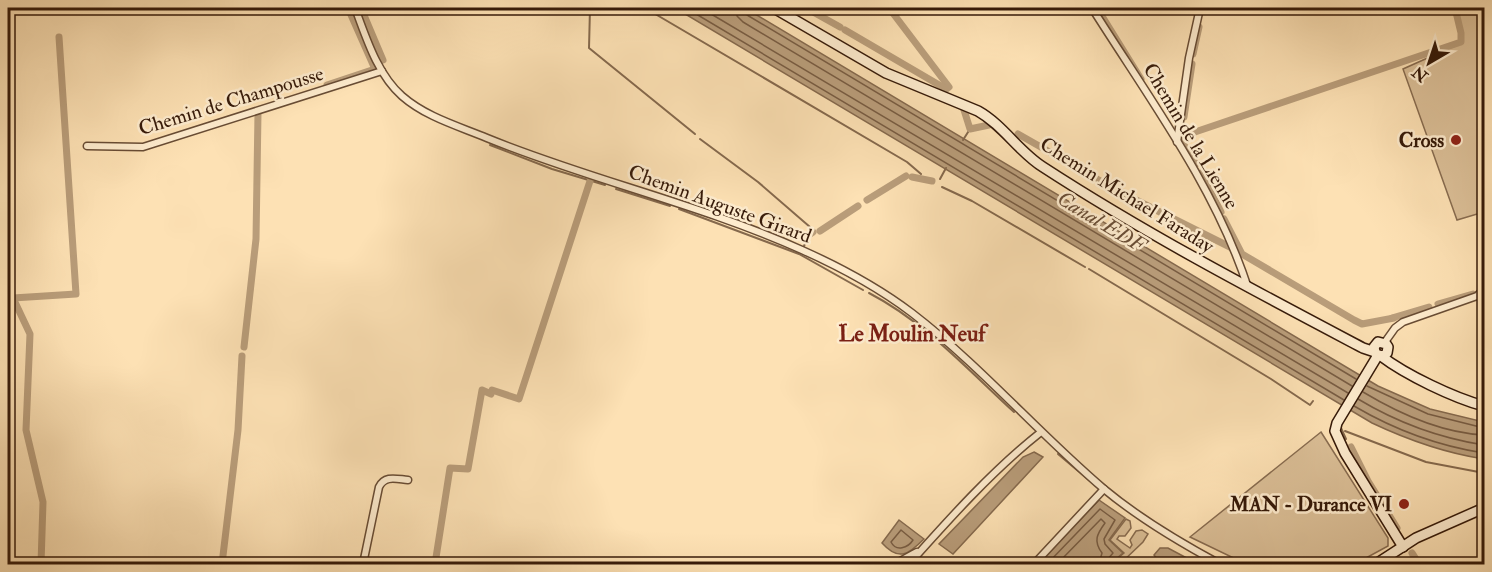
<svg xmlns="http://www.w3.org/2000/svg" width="1492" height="572" font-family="'IM FELL Double Pica',serif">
<rect width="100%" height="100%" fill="#fde1b4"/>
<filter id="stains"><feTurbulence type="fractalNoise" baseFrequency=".00333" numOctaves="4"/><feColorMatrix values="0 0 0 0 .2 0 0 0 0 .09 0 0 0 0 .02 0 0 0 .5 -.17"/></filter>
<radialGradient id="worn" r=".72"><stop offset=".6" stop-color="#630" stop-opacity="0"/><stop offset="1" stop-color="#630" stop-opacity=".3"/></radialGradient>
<g fill="#dbbf97" stroke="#886c50" stroke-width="1.5">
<polygon points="1455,8 1484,8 1484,212 1457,220 1403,69 1461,43"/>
<polygon points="1321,432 1388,538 1388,546 1355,564 1246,564 1190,537"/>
<polygon points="1126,519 1130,521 1131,528 1125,536 1119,536 1117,539 1130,548 1132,545 1130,540 1136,531 1142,530 1148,534 1143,542 1120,564 1111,564 1124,553 1110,540"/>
</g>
<g fill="#b99d7a" stroke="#85694d" stroke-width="1.5">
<path d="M675,8H745L1378,386L1430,409L1484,422V459C1445,453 1408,440 1372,423Z"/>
<polygon points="1034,452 1043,457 953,554 939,544 1023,457"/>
<polygon points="1099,500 1125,518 1109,540 1123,553 1110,564 1038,564"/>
<path d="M899,520L924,539C909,554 899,562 882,543Z"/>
<polygon points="1160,548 1168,548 1198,564 1161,564 1154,555"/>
</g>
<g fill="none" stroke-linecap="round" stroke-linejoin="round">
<g stroke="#785c42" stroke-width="1.5">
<polyline points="686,8 1344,400"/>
<polyline points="701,8 1348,393"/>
<polyline points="736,8 737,16 743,22 1352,386"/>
<polyline points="743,8 747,15 1356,379"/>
<polyline points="1367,386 1428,414 1484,428"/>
<path d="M1363,392C1398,413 1443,433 1484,435"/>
<path d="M1358,399C1398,423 1439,438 1484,445"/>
<path d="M1354,406C1395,430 1438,446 1484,453"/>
<path d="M901,530L913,540C908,548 896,552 891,542Z"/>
<polyline points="1047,564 1100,509 1115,520 1104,539 1105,544 1113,553 1107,560 1107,564"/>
<path d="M1057,564L1101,519L1105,523C1097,534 1093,541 1102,553L1099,564"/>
</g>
<g stroke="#85694d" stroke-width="2">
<polyline points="590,8 589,48 695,134"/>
<polyline points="645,8 907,162 921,174"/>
<polyline points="700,139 758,182 810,227 810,234 804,246"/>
<polyline points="963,140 970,129"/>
<polyline points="490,145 552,169 605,185"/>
<polyline points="940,179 946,168"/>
<polyline points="942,187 972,201 1085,267"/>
<polyline points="616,189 670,206"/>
<polyline points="679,209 799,254 863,290"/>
<polyline points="1089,269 1271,379 1310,405 1313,401"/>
<path d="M869,293C925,322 968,370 1014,412"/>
<polyline points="1341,428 1346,439"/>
<polyline points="1345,431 1426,462 1484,473"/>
<polyline points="1058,454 1096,486"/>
</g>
<g stroke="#b99d7a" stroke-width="7">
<polyline points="361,8 383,60"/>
<polyline points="806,8 840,27"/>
<polyline points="889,8 949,87 946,89"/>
<polyline points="1097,8 1141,79"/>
<polyline points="845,30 946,89"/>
<polyline points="1193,54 1199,27"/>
<polyline points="327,85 375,69 348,8"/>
<polyline points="964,110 970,129 989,125"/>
<polyline points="1184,117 1192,64"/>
<polyline points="1018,134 1118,191 1230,247"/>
<polyline points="1196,164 1184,145 1182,139 1195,132 1461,42 1461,33 1455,8"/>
<polyline points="1201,173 1221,212"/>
<polyline points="912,177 932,181"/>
<polyline points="867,200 906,176"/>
<polyline points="1224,219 1242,254 1354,320 1362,324 1394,318"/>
<polyline points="820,231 858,206"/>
<polyline points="810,234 813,232"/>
<polyline points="1438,304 1473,294"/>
<polyline points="1392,318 1429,307"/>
<polyline points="244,347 256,239 258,113"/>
<polyline points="492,390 519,399 590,181"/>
<polyline points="1351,447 1368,481 1397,528"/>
<polyline points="1412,553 1419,564"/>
<polyline points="41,564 43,502 26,430 30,334 13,298 76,294 59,37"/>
<polyline points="222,564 238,430 242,356"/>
<polyline points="435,564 450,468 468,469 482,390 491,394"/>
</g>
<g stroke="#684c34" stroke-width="9">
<g id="street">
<polyline points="8,8 10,8"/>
<path d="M355,8C366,37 377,74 402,96C426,117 458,126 487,138C590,180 700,204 802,250C840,267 879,288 912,313C981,366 1038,433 1104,489C1140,519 1179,542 1220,564"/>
<path d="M1092,8C1148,97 1215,186 1248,288"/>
<polyline points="1177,142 1189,58 1200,8"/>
<polyline points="87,146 143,147 382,71"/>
<polyline points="1385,342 1395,328 1403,322 1477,296 1483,290"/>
<path d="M363,564L379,487C385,475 396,479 408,480"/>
<polyline points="895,564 917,552"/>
<path d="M909,564C950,518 993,470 1041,432"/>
<polyline points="1034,564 1104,489"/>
</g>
</g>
<g stroke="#361a09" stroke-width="12">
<g id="secondary">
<path d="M774,8L886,73L978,111C1003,125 1019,152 1043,167C1146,234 1255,291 1363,348L1375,352"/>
<polyline points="1375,352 1374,347 1378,342 1386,344 1388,347 1387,353 1383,356 1378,355"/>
<polyline points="1378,355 1337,423 1335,431 1345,453 1403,547"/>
<path d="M1381,356C1406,375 1454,398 1484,406"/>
<polyline points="1376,564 1416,538 1484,508"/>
</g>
</g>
<use href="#street" stroke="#feecce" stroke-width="6"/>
<use href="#secondary" stroke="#feecce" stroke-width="9"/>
</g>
<g fill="#8f2418" stroke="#feecce" stroke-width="2">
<circle cx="1456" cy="140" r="6"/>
<circle cx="1404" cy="504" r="6"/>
</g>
<g text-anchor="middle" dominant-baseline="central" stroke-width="5" stroke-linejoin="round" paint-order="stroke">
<g font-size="20" fill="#361a09" stroke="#feecce">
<text transform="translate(231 101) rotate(-17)">Chemin de Champousse</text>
<text transform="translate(1191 136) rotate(59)">Chemin de la Lienne</text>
<text transform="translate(1127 195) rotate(32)">Chemin Michael Faraday</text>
<text transform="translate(720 204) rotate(20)">Chemin Auguste Girard</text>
</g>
<g font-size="20" font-weight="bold" fill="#361a09" stroke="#feecce" text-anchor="end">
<text x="1444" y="140">Cross</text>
<text x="1392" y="504">MAN - Durance VI</text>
</g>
<g font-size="21" font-style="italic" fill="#6a4e36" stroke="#feecce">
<text transform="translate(1101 222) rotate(31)">Canal EDF</text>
</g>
<g font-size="22" font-weight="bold" fill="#7a1f14" stroke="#feecce">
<text x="912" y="334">Le Moulin Neuf</text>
</g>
</g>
<rect width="1492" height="572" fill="none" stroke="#fde1b4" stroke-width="30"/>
<rect x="9" y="9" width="1474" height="554" fill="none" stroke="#361a09" stroke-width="3"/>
<rect x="15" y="15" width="1462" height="542" fill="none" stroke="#361a09" stroke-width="1.5"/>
<g transform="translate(1429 63) rotate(219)" stroke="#feecce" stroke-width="4.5" paint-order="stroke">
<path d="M0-4.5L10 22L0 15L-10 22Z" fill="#361a09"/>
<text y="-9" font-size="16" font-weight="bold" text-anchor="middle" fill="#361a09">N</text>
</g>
<rect width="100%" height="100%" filter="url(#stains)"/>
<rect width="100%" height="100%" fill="url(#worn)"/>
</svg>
